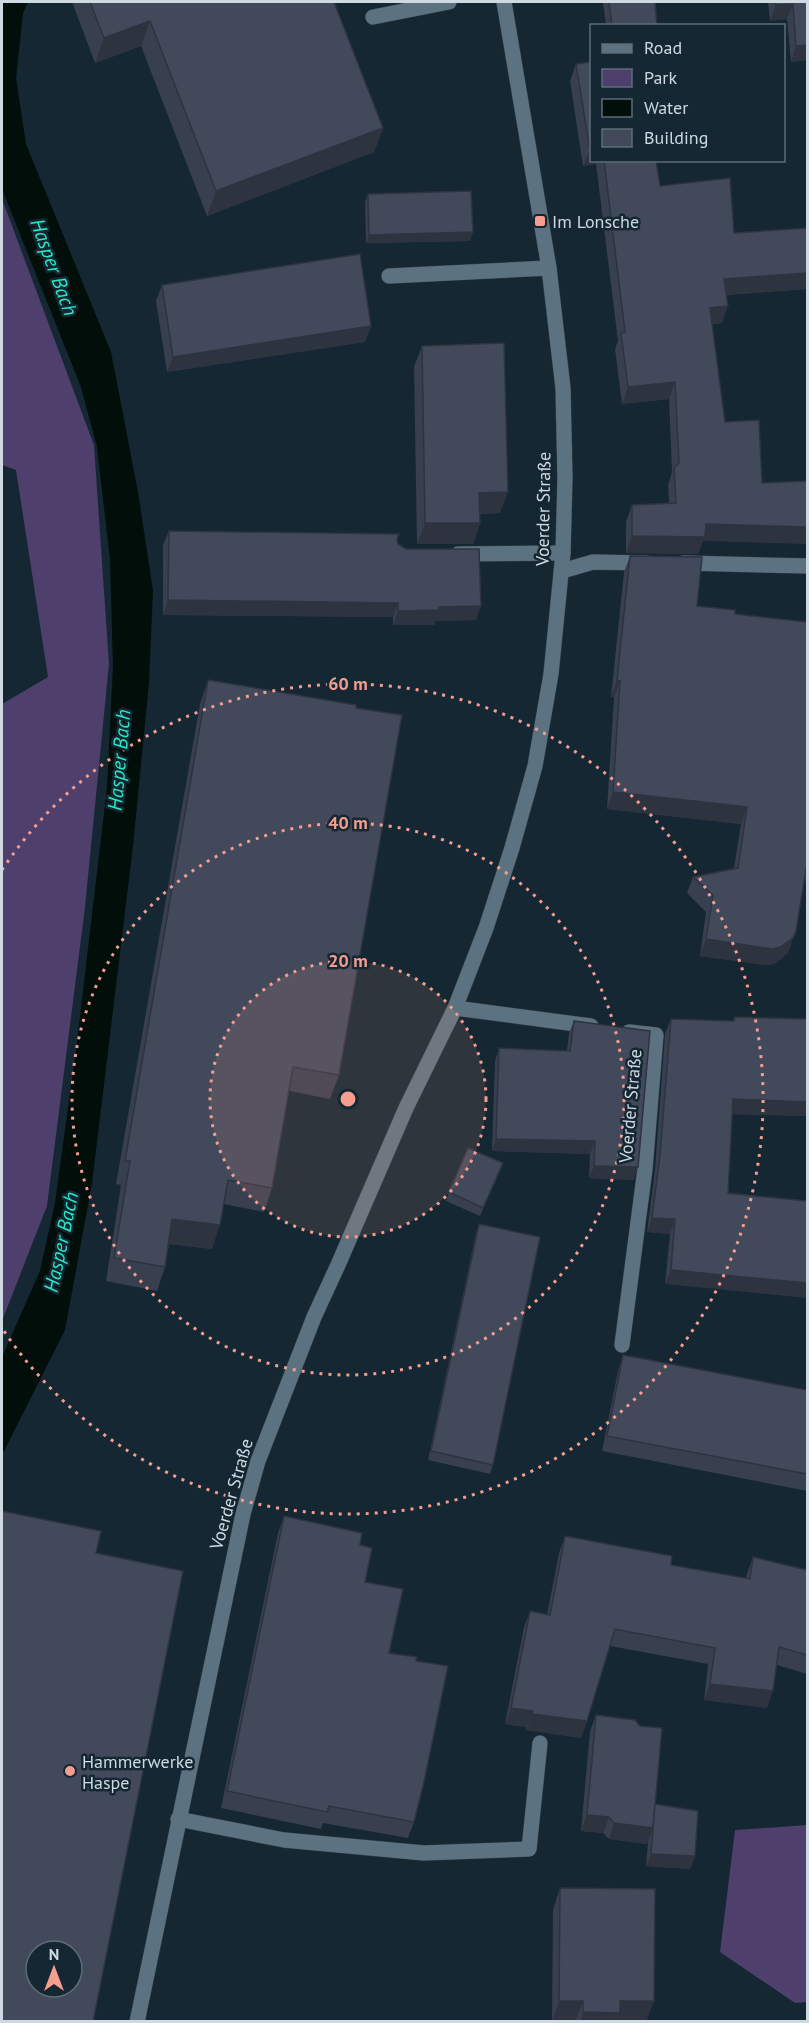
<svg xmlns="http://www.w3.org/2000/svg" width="809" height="2023" font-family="'PT Sans',sans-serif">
<rect width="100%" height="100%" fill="#142732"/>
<g fill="#4e3f6d">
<polygon points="2,199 94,445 109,664 85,907 47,1206 2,1321 2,704 48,677 16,470 2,465"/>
<polygon points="807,1825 807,2002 795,2003 720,1952 735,1830"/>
</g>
<polygon fill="#010e0a" points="2,2 28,2 23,13 16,78 26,144 111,352 138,492 153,591 149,682 133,846 92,1183 65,1330 2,1455 2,1357 40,1271 55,1203 76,1050 107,788 113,667 110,559 97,447 81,387 2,189"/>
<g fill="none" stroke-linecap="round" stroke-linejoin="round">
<g stroke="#36444d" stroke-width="16">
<g id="lane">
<polyline points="373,17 449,2"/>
<polyline points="389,276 549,268"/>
<polyline points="458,554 563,553"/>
<polyline points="683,563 808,566"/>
<polyline points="562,571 593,562 647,563"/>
<polyline points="178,1819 284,1840 424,1853 529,1849 540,1743"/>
</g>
</g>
<g stroke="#36444d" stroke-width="16">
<g id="street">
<polyline points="455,1008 591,1026"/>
<polyline points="622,1345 645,1169 656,1035 629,1032"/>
</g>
</g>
<g stroke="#36444d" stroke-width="16">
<polyline id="secondary" points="137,2022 243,1514 258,1461 314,1317 338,1265 406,1108 455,1008 486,928 512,848 535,766 551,674 563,553 565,478 563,388 549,268 504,2"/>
</g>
<use href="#lane" stroke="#5d7280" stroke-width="15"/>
<use href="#street" stroke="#5d7280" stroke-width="15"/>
<use href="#secondary" stroke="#5d7280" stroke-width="15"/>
</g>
<g fill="#383f4e">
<polygon points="72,2 334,2 383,128 374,152 207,216 141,46 95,63"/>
<polygon points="603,2 655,2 657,26 606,26"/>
<polygon points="768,2 807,2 807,60 791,62 787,19 770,21"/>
<polygon points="576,64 591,160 656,160 660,186 734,233 807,228 807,289 726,295 722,323 712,324 703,541 698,554 626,553 626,522 632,505 669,503 668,485 672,472 669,399 622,404 615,349 618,341 596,164 583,166 570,81"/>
<polygon points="368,194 473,232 470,241 366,243 365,202"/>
<polygon points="162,285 371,326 365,342 167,372 156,301"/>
<polygon points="422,346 500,513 480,514 480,523 473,544 417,544 414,367"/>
<polygon points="169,531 397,540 398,544 476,620 435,621 434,625 393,625 393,617 163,615 163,545"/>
<polygon points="630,556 697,606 735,614 807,622 807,881 804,880 790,948 787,954 774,964 766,965 700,956 706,912 687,893 693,877 734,868 741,824 607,809 614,697 611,697 624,572"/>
<polygon points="208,680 339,1075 330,1099 289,1091 272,1188 264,1212 224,1204 212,1249 169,1244 165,1267 157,1291 106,1281 121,1185 116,1184 200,704"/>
<polygon points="735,1017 807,1019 807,1116 732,1114 728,1193 665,1284 670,1234 647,1232 655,1170 665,1034 671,1019 733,1021"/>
<polygon points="574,1021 634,1180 589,1178 590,1154 492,1151 495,1061 499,1048 567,1051 569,1033"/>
<polygon points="503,1163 480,1216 446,1201 449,1192"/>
<polygon points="479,1224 493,1465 490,1474 428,1460 476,1233"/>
<polygon points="623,1355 807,1390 807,1491 602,1451 618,1371"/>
<polygon points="284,1516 360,1545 365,1582 389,1653 416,1661 414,1822 408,1838 323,1823 321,1829 221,1808 278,1533"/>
<polygon points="565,1536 671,1565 746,1578 747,1574 753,1557 807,1570 807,1674 777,1665 767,1708 704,1700 708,1664 610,1646 581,1738 526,1730 526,1727 505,1724 524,1627 530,1611 547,1615 559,1553"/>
<polygon points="596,1715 655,1804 695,1856 690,1869 646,1866 648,1842 647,1844 609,1839 603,1833 581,1831 590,1731"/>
<polygon points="560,1888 646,2022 552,2022 553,1910"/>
</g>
<g fill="#2e3340">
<polygon points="793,4 787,19 770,21 776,5"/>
<polygon points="150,21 141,46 95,63 104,38"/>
<polygon points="807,45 807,60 791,62 796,46"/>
<polygon points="383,128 374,152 207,216 216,191"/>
<polygon points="591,149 591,160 598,160 596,164 583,166 590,150"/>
<polygon points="473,232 470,241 366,243 369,235"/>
<polygon points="807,273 807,289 718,295 724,279"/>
<polygon points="728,306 722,323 704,325 710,308"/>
<polygon points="371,326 365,342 167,372 173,357"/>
<polygon points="675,382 669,399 622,404 628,387"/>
<polygon points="508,492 500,513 472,514 479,493"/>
<polygon points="425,523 480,523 473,544 417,544"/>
<polygon points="706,524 807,527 807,544 703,541 698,554 626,553 632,536"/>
<polygon points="168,600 398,603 393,617 163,615"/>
<polygon points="481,606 476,620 435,621 434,625 393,625 398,611 439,607"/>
<polygon points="617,680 620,681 614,697 611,697"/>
<polygon points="613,792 747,807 741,824 607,809"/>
<polygon points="796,931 787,954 774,964 766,965 700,956 706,939"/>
<polygon points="733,1099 807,1102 807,1116 727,1114"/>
<polygon points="496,1139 595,1141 590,1154 492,1151"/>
<polygon points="503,1163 500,1172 480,1216 483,1208"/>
<polygon points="594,1166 638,1167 634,1180 589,1178"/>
<polygon points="652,1218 675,1219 670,1234 647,1232"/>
<polygon points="172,1219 220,1225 212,1249 163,1243"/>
<polygon points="671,1270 807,1283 807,1298 665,1284"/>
<polygon points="710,1684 773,1691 767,1708 704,1700"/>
<polygon points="511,1708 533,1711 526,1727 505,1724"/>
<polygon points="532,1714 587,1721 581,1738 526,1730"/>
<polygon points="587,1815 609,1817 603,1833 581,1831"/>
<polygon points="614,1823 653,1828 647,1844 609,1839"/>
<polygon points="651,1854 695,1856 690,1869 646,1866"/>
<polygon points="559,2001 583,2001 575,2022 552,2022"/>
<polygon points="620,2001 654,2001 646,2022 580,2022 583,2012"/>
</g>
<g fill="#41495b" stroke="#2e3340" stroke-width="1.5" fill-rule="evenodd">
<polygon points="90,2 334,2 383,128 216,191 150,21 104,38"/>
<polygon points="609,2 655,2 657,26 612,26"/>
<polygon points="775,2 807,2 807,45 796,46 793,4 776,5"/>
<polygon points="591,62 591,149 590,150 576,64"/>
<polygon points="604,160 656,160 660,186 730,178 734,233 807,228 807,273 724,279 728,306 710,308 725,422 759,420 762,483 807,481 807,527 706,524 705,537 632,536 632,505 676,503 674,468 679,463 675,382 628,387 621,333 625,332"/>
<polygon points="471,191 473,232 369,235 368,194"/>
<polygon points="360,254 371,326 173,357 162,285"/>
<polygon points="504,343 508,492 479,493 480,523 425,523 422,346"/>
<polygon points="169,531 399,534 397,539 398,544 406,549 479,549 481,606 439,607 439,610 398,611 398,603 168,600"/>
<polygon points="630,556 702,557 697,606 735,610 735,614 807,622 807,863 796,931 793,938 780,947 773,949 706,939 713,895 693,877 738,868 747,807 613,792 620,681 617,680"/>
<polygon points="208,680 356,705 356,708 402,715 339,1075 293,1067 272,1188 228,1180 220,1225 172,1219 165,1267 114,1258 130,1161 125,1161"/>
<polygon points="735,1017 807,1019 807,1102 733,1099 728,1193 807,1201 807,1283 671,1270 675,1219 652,1218 660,1155 671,1019 734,1021"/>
<polygon points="574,1021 650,1031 638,1167 594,1166 595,1141 496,1139 499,1048 570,1051"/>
<polygon points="468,1148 503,1163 483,1208 449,1192"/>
<polygon points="479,1224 540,1237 493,1465 431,1451"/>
<polygon points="623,1355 807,1390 807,1474 607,1436"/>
<path d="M2,1511L101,1531L96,1553L183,1571L93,2022H2ZM36,1951H72V1987H36Z"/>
<polygon points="284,1516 362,1533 360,1545 372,1548 365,1582 403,1589 389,1653 417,1657 416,1661 448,1666 424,1782 414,1822 329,1806 327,1812 227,1791"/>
<polygon points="565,1536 672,1556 671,1565 750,1579 753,1557 807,1570 807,1655 779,1647 773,1691 710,1684 715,1648 615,1629 587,1721 532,1714 533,1711 511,1708 530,1611 550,1615"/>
<polygon points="596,1715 635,1720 640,1726 662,1728 653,1828 614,1823 609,1817 587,1815"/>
<polygon points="655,1804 698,1811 695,1856 651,1854"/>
<polygon points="560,1888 655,1889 654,2001 620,2001 620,2013 583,2012 583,2001 559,2001"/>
</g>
<circle cx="348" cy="1099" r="138" fill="#f59d8f" fill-opacity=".12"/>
<g fill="none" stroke="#f59d8f" stroke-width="3" stroke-dasharray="3 6">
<circle cx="348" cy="1099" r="138"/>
<circle cx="348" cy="1099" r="276"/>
<path d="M2 870A415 415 0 1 1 2 1328"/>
</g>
<g fill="#f59d8f" stroke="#142732" stroke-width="2">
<rect x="534" y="215" width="12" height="12" rx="3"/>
<circle cx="70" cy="1771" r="6"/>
</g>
<g text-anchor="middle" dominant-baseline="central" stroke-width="5" stroke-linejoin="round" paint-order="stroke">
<g font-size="18" fill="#ced9e1" stroke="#142732" text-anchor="start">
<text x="552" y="221">Im Lonsche</text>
<text x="82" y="1761">Hammerwerke<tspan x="82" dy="21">Haspe</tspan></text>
</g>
<g font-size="18" fill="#ced9e1" stroke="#142732">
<text transform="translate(543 509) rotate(-89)">Voerder Straße</text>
<text transform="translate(630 1106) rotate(-85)">Voerder Straße</text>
<text transform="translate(231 1494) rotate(-74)">Voerder Straße</text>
</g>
<g font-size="20" font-style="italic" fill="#29e9c5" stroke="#142732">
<text transform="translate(54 267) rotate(70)">Hasper Bach</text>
<text transform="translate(119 760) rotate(-85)">Hasper Bach</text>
<text transform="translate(61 1242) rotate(-78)">Hasper Bach</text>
</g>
</g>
<circle cx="348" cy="1099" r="9" fill="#f59d8f" stroke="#142732" stroke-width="3"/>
<g font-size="18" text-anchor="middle" font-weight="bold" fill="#f59d8f" stroke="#142732" stroke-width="5" stroke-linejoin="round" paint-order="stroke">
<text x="348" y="690">60 m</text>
<text x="348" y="829">40 m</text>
<text x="348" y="967">20 m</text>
</g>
<rect width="809" height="2023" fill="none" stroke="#ced9e1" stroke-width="6"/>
<rect x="590" y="24" width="195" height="138" fill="#142732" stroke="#5e6e78" stroke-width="1.5"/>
<rect x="602" y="44" width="30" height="9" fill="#5d7280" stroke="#5e6e78" stroke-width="1.5"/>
<text x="644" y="54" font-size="18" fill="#ced9e1">Road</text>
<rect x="602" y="69" width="30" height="18" fill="#4e3f6d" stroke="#5e6e78" stroke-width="1.5"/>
<text x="644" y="84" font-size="18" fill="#ced9e1">Park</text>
<rect x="602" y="99" width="30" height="18" fill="#010e0a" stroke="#5e6e78" stroke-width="1.5"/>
<text x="644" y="114" font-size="18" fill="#ced9e1">Water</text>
<rect x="602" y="129" width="30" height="18" fill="#41495b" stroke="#5e6e78" stroke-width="1.5"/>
<text x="644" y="144" font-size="18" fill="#ced9e1">Building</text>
<g transform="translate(54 1969)"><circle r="28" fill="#142732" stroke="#5e6e78" stroke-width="1.5"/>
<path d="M0-4.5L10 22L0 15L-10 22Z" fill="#f59d8f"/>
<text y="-9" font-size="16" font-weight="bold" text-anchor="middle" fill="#ced9e1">N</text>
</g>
</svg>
